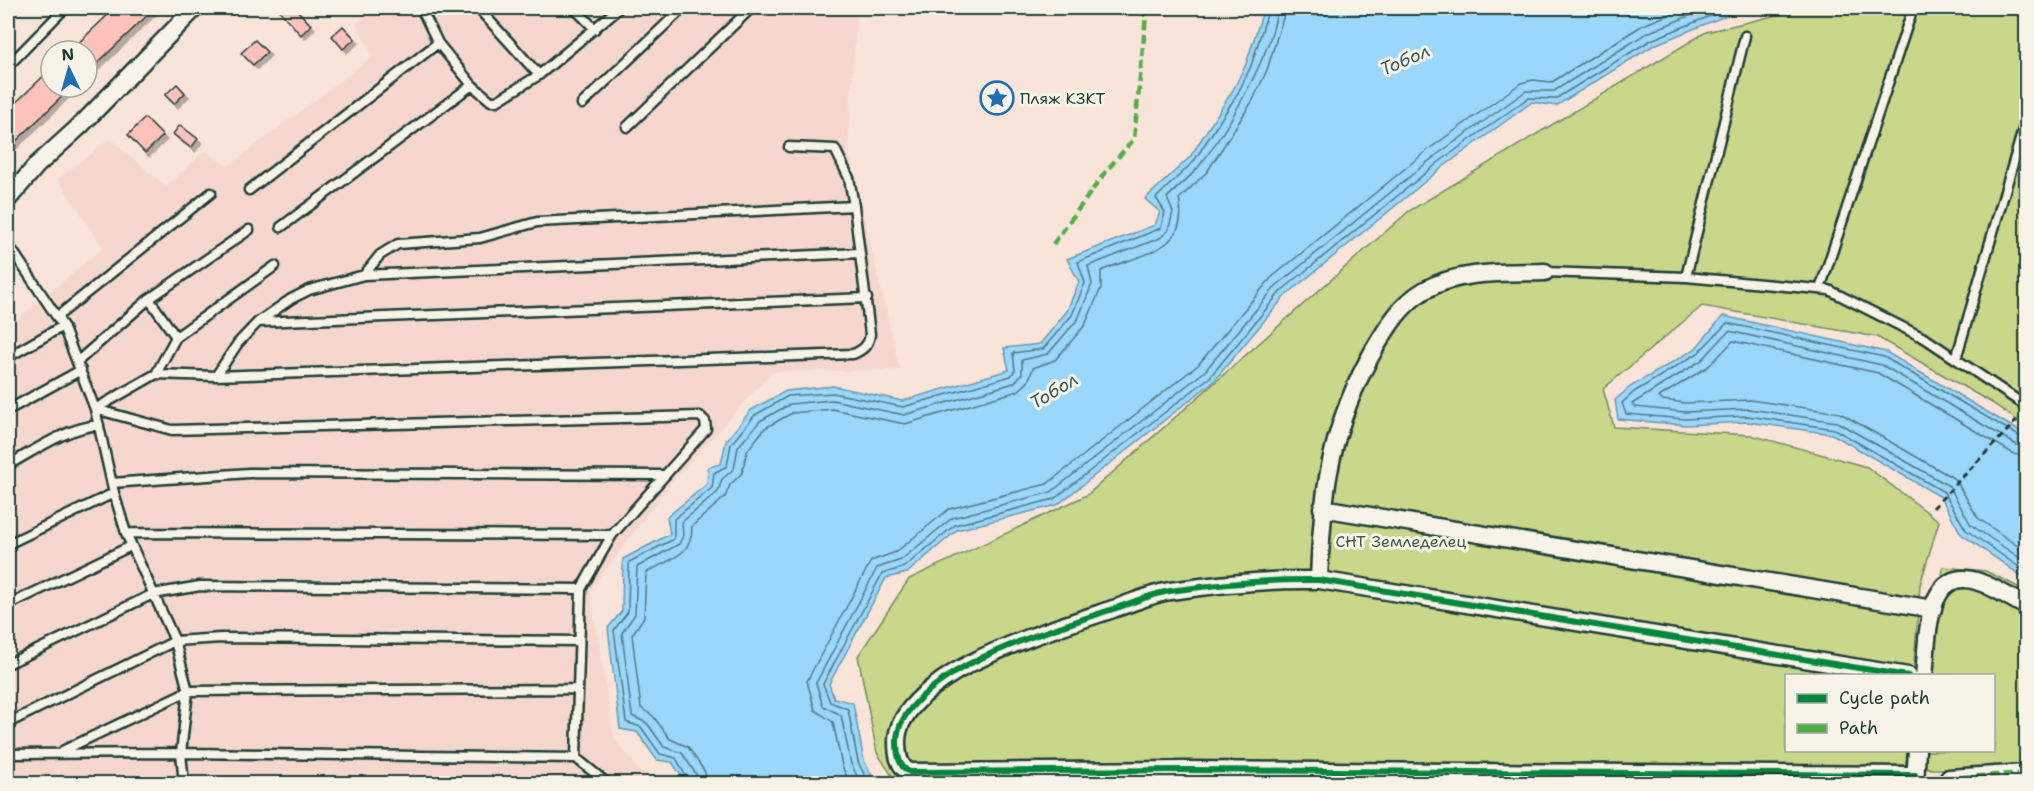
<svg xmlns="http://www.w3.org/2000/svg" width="2034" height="791" font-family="'Shantell Sans',sans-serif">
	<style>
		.built { fill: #f6d7ce }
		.green { fill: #c9d78b; stroke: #748a60; stroke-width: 1.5 }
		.water { fill: #9bd6fb; stroke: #6999ab; stroke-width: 1.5 }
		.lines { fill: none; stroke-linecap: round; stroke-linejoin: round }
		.shore { stroke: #517a84; stroke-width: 1.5 }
		.building { fill: #fec2bb; stroke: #1f3d34; stroke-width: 1.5; filter: url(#shadow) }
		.service-casing { stroke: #1f3d34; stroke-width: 13 }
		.minor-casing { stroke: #1f3d34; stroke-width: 21 }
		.path { stroke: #1f3d34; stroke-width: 3; stroke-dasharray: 6 4.5; stroke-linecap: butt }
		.service { stroke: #f7f3e8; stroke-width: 8 }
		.minor { stroke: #f7f3e8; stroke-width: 16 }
		.quiet { stroke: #52ad45; stroke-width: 4.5; stroke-dasharray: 9 4.5; stroke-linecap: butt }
		.cycleway-casing { stroke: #f7f3e8; stroke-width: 10 }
		.cycleway { stroke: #00873e; stroke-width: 6 }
		.labels { text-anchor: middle; stroke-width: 6; stroke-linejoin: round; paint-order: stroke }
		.poi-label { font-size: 16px; fill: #1f3d34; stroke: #f7f3e8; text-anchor: start }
		.park-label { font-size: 16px; fill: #415c45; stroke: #f7f3e8 }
		.water-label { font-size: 18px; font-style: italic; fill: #385c5c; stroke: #f7f3e8 }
	</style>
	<defs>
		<filter id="shadow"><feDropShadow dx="4" dy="4" stdDeviation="0" flood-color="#0004"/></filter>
	</defs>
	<rect width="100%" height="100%" fill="#f9e4da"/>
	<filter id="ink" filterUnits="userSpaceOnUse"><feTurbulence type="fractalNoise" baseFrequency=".0167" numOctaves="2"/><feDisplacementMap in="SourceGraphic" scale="12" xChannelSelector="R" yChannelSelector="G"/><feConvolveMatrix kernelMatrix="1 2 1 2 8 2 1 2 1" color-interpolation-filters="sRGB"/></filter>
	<g filter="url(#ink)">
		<path class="built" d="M373 8H857L848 149 900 370 772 372 671 483 590 590 614 738 649 783H8V327L103 248 58 179 110 139 166 186 205 151 228 166 373 56 356 24Z"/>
		<path class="green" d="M1807 8H2026V426L1992 403 1877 337 1702 306 1603 389 1614 427 1751 435 1867 467 1939 521 1920 585 1913 675 1786 676V750L1907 751 1904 783H897L877 753 858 656 909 579 1087 495 1409 211 1706 32Z
			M1943 567 1986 571 2026 591V769H1931L1924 766 1926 751 1994 750V676L1933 675Z"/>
		<path class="water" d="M1264 8H1758L1730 14 1654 45 1556 106 1532 102 1443 167 1285 296 1214 381 1057 505 957 530 907 573 886 578 829 684 834 698 853 703 864 761 876 783H686L672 762 657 760 637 732 620 729 608 628 622 611 623 559 670 534 667 517 707 484 708 467 721 464 726 441 751 410 786 391 833 386 902 401 1009 370 1004 348 1040 344 1067 311 1079 282 1067 259 1155 225 1160 212 1145 199 1190 157 1233 90 1246 64Z
			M1723 316 1886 352 2026 435V579L1961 534 1941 497 1832 434 1748 422 1685 425 1618 419 1615 400 1630 387 1695 349Z"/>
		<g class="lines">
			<path class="shore" d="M2026 440 1884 357 1727 323 1698 353 1634 392 1622 403 1626 414 1685 419 1748 416 1834 429 1944 492 1966 530 2026 572
				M2026 448 2017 445 1882 365 1729 331 1702 360 1632 404 1635 407 1685 412 1749 409 1837 422 1949 486 1971 525 2026 562
				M2026 457 2014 454 1878 373 1733 341 1709 366 1659 397 1662 400 1686 403 1750 400 1840 413 1955 479 1978 518 2026 552
				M690 784 676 758 660 754 641 727 626 722 614 630 628 612 629 562 674 539V519L712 488 714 473 727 466 731 444 755 415 788 396 833 393 903 407 1011 376 1015 370 1013 353 1043 349 1072 315 1085 283 1078 262 1161 228 1165 212 1156 198 1194 161 1238 93 1251 66 1269 8
				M698 784 696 774 682 753 664 747 647 723 632 716 622 633 635 614 637 567 679 544 683 536 682 522 718 492 722 479 734 469 738 447 760 421 790 404 832 400 904 415 1014 383 1022 374V360L1048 354 1078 319 1092 284 1088 266 1160 238 1168 231 1173 212 1167 198C1177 187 1191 177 1200 165 1227 131 1274 50 1277 8
				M707 784 705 772 688 747 670 739 653 716 641 708 632 635 644 617 646 573C669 558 692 558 692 526L725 497 730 485 742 473 747 451 765 428 792 413 832 409 905 424 1018 391 1028 382 1033 368 1055 360 1085 325 1101 288V271C1138 254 1191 252 1179 199L1207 172 1253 100 1267 70 1286 8
				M850 784 842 766 833 722 815 710 807 681 871 561 896 552 949 509 1047 484 1198 365 1271 278 1429 149 1521 83 1533 80 1552 82 1643 25 1686 8
				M861 784 851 764 841 715 823 706 816 683 877 568 901 560 952 518 1051 492 1204 372 1276 286 1435 156 1526 91H1554L1647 33 1709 8
				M869 784 858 762 848 709 830 702 823 684 882 574 904 567 955 525 1054 499 1210 377 1281 291 1439 162 1528 98 1555 99 1651 40 1730 8"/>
		</g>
		<path class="building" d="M115 8H155L87 73V51H70Z
			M277 8H295L311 25 301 35Z
			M343 26 355 39 343 49 332 36Z
			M255 40 267 52 253 65 241 53Z
			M51 69V87H72L8 149V110Z
			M177 84 185 93 174 104 165 95Z
			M145 118 163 136 145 153 128 135Z
			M180 125 198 139 191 148 173 134Z"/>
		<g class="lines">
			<defs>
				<path id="service" d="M478 8 539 75
					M574 8 595 29
					M8 66 65 8
					M472 85 491 101H497L539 75 619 8
					M582 104 683 8
					M627 127 747 12 743 8
					M249 190 438 43 421 8
					M281 227 472 85 438 43
					M8 244 63 326 95 409 114 493 126 533 175 641 188 691 181 753 184 784
					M275 266 176 337 156 374 95 409 172 430 700 416 705 421 706 429 612 535 581 589 576 758 608 784
					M1545 272 1686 277 1829 290 1926 339 2026 406
					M364 275 860 253
					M1686 277 1745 36
					M1820 289 1913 8
					M149 299 176 337
					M58 316 211 193
					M259 322 867 298
					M8 357 63 326
					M1956 359 2026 119
					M78 361 149 299 249 230
					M156 374 216 376 853 354C863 350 869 345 870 334L854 206 849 178 835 149 789 147
					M216 376 238 343 258 322 291 299 309 290 364 275 380 255 398 244 480 238 537 222 854 206
					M8 410 81 370
					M8 465C37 449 66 428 99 425
					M112 483 249 473 662 475
					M126 533 612 535
					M8 544 114 493
					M8 605 131 546
					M8 664 153 594 200 586 581 589
					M8 723 175 641 221 638 579 641
					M64 750 188 691 578 689
					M8 754 181 753 576 758"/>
				<path id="minor" d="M8 199 37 165 81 125 195 8
					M1322 508 1933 609
					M1319 580C1322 491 1330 427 1375 348 1388 326 1401 304 1425 290 1459 270 1507 273 1545 272
					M1908 676 1319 580C1270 579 1219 584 1170 591 1151 594 1132 603 1113 609 1065 625 1014 641 969 664 943 678 897 708 897 741 897 753 898 767 910 772L1186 770 1915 775
					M1924 676C1928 643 1924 566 1976 581 1993 586 2010 598 2026 606
					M1949 778 2026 773
					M1915 784 1917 750"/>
			</defs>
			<use href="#service" class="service-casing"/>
			<use href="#minor" class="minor-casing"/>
			<path class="path" d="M1933 508 2021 416"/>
			<use href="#service" class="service"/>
			<use href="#minor" class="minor"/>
			<path class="quiet" d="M1053 244 1107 170 1134 139 1146 16 1137 8
				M1949 778 2026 773"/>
			<defs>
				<path id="cycleway" d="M1908 676 1319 580C1270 579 1219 584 1170 591 1151 594 1132 603 1113 609 1065 625 1014 641 969 664 943 678 897 708 897 741 897 753 898 767 910 772L1186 770 1915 775"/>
			</defs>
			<use href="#cycleway" class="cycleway-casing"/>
			<use href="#cycleway" class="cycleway"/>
		</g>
	</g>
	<defs>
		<symbol id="sight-ring" viewBox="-11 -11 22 22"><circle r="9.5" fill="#f7f3e8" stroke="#1f6fb2" stroke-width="1.5"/><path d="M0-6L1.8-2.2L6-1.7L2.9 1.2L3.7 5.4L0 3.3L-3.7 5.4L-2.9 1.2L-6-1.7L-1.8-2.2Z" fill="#1f6fb2"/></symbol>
	</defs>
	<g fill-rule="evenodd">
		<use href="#sight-ring" x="978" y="79" width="38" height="38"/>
	</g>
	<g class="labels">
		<g class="poi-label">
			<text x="1020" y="104">Пляж КЗКТ</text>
		</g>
		<g class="park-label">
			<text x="1401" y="547">СНТ Земледелец</text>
		</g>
		<g class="water-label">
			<text transform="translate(1405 60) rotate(-23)" y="6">Тобол</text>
			<text transform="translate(1054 391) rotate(-31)" y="6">Тобол</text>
		</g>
	</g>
	<rect width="2034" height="791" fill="none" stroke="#f7f3e8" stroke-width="30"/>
	<rect x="15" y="15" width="2004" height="761" fill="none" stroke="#1f3d34" stroke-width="2" filter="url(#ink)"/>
	<rect x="1785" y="674" width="210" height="78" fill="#f7f3e8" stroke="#a1aaa0" stroke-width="1.5"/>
	<rect x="1797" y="694" width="30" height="9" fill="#00873e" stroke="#a1aaa0" stroke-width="1.5"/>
	<text x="1839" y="704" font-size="18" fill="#1f3d34">Cycle path</text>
	<rect x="1797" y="724" width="30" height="9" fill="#52ad45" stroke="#a1aaa0" stroke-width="1.5"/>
	<text x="1839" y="734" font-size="18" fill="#1f3d34">Path</text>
	<g transform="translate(69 69) rotate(355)"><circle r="28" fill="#f7f3e8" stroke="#a1aaa0" stroke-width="1.5"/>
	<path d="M0-4.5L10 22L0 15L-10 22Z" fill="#1f6fb2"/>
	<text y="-9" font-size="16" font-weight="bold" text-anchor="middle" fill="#1f3d34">N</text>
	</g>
</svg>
